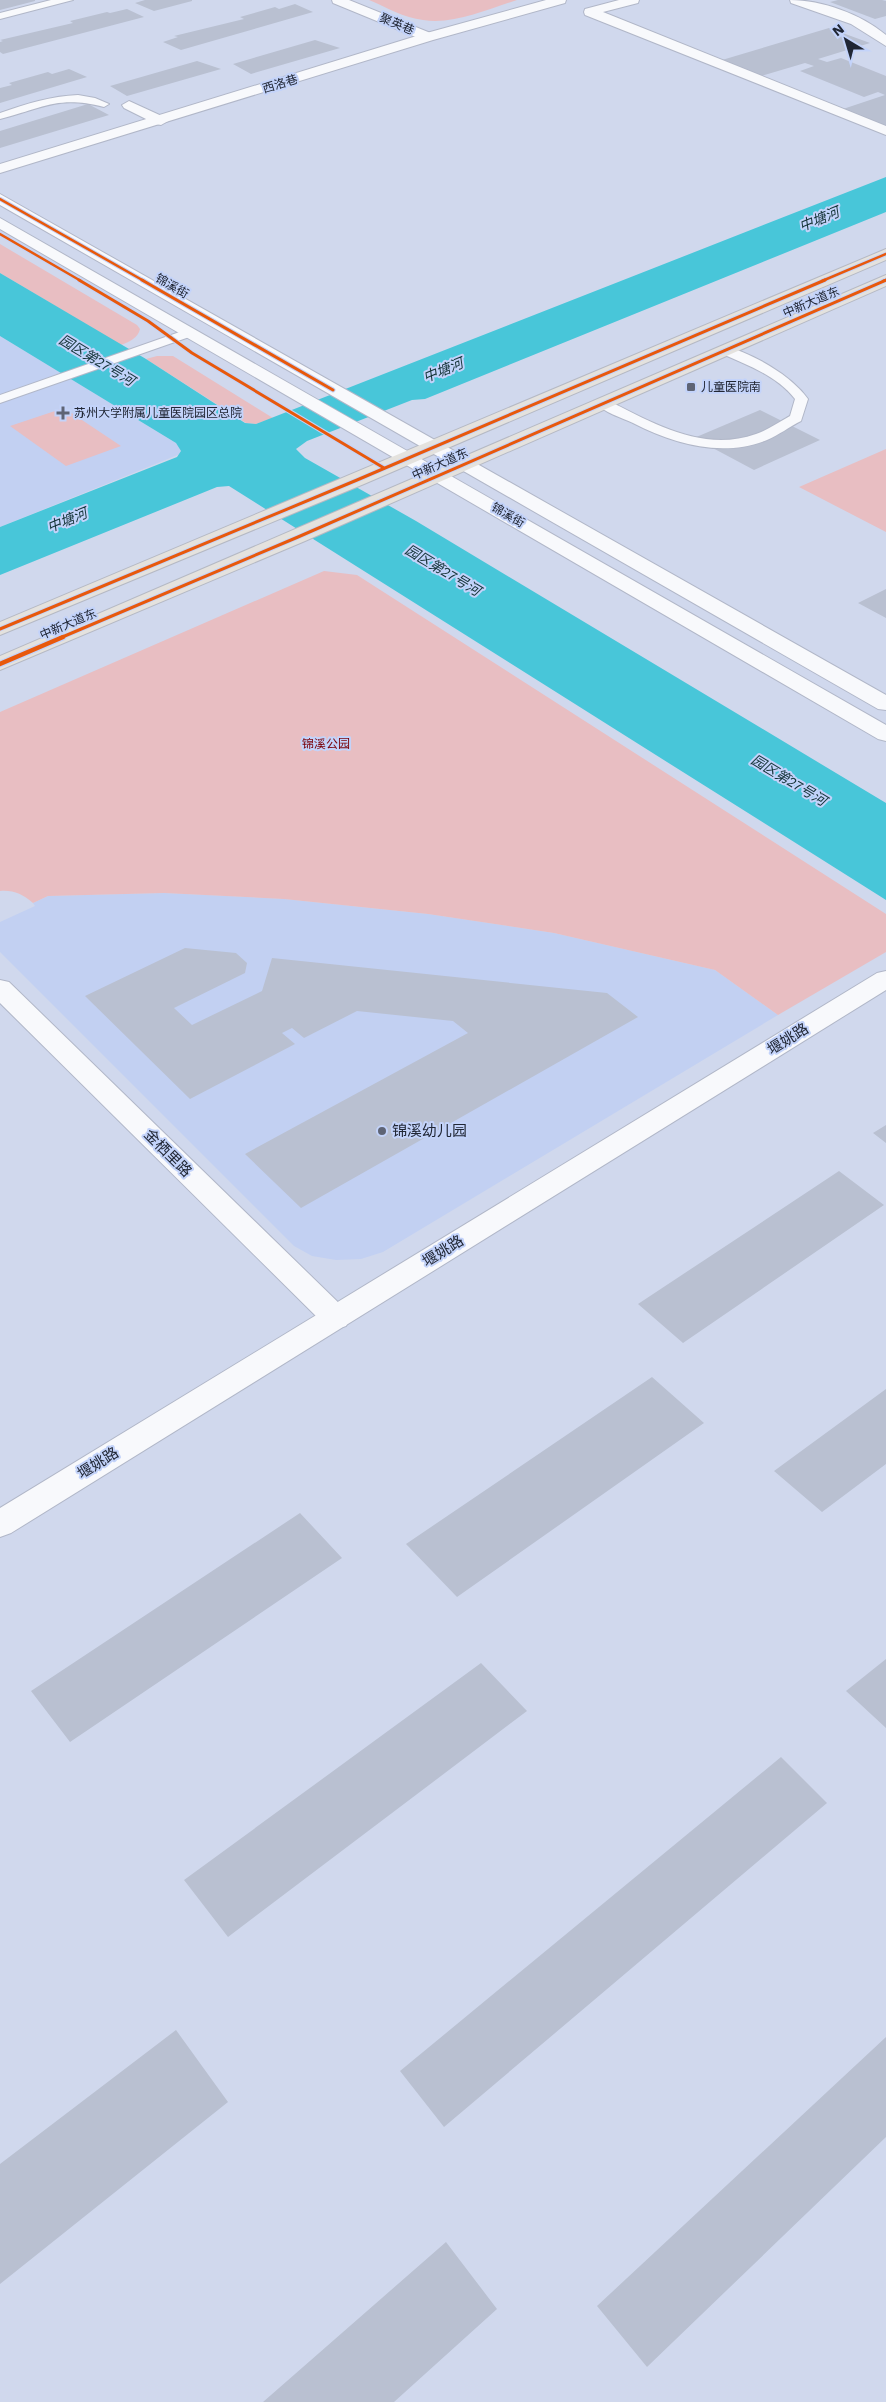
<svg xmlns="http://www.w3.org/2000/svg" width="886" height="2402" font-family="'Work Sans','Noto Sans SC',sans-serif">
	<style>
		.built { fill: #c2d0f2 }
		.green { fill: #e8bec2 }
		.water { fill: #48c6d9 }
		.building { fill: #b9c0d1 }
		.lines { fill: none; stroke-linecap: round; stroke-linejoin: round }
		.service-casing { stroke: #b1b7c8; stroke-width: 2 }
		.minor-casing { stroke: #b1b7c8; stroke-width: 2 }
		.tertiary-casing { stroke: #b1b7c8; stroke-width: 2 }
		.secondary-casing { stroke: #b1b7c8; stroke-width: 2 }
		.primary-casing { stroke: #b5b9c4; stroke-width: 2 }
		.service { fill: #f8f9fc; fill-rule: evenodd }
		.minor { fill: #f8f9fc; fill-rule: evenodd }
		.tertiary { fill: #f8f9fc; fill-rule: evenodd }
		.secondary { fill: #f8f9fc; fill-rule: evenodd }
		.primary { fill: #e4e2de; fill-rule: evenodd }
		.cycleway-far2-casing { stroke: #c3d3fa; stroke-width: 4.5 }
		.cycleway-far1-casing { stroke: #c3d3fa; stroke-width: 5 }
		.cycleway-casing { stroke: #c3d3fa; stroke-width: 7 }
		.cycleway-far2 { stroke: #e8590c; stroke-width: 2.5 }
		.cycleway-far1 { stroke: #e8590c; stroke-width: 3 }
		.cycleway { stroke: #e8590c; stroke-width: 4.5 }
		.poi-dot { fill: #5e6475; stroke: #c3d3fa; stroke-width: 2 }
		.labels { text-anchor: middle; stroke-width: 4; stroke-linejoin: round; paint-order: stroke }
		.far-street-label { font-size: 12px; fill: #202634; stroke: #c3d3fa }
		.far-poi-label { font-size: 12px; fill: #202634; stroke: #c3d3fa; text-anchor: start }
		.far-park-label { font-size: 12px; fill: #7a0008; stroke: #c3d3fa }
		.far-water-label { font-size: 14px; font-style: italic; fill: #143337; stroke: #c3d3fa }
		.street-label { font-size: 15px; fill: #202634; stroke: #c3d3fa }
		.poi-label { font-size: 15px; fill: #202634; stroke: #c3d3fa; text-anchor: start }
	</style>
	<rect width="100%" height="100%" fill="#d0d8ed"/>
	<path class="built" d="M0 336 176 443 181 451 180 454 0 527Z
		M164 893 284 899 428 914 554 933 715 970 778 1015 383 1252 361 1259 336 1260 312 1256 294 1246 0 952V922L35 906 33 903 48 896Z"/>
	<path class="green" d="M369 0H517C488 9 454 25 423 20 404 18 386 7 369 0Z
		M0 244 137 325 140 329C138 338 129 342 121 345L0 273Z
		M157 356H173L273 418 256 424 246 423 146 359Z
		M64 408 121 446 66 466 10 426Z
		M886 449V532L799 487Z
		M324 571 357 575 886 914V952L778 1015 715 970 554 933 428 914 284 899 164 893 48 896 33 903C22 894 14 890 0 891V712Z"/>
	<path class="water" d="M886 177V212L425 399 412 400 307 441 296 449 305 458 416 521 886 803V900L229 486 217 487 0 575V527L177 457 181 451 176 443 0 336V273L146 359 245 423 256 424Z"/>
	<path class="building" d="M0 0H35V1L0 10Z
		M145 0H192V1L154 11 135 3Z
		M838 0H882L886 1V16L875 19 830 2Z
		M295 4 313 12 181 50 163 42 178 37 174 36 244 19 240 17 275 7 279 9Z
		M127 9 144 17 3 54 0 52V42L3 41 0 40 73 23 70 21 107 12 110 13Z
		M829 28 870 43 818 59 827 62 841 58 886 76V126L843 109 885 95 878 92 864 97 800 71 814 66 805 63 761 76 722 60Z
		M315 40 340 48 251 74 233 64Z
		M197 61 221 69 127 96 110 86Z
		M69 69 87 77 0 103V88L12 85 9 83 48 72 52 74Z
		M88 104 109 115 0 148V131Z
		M760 410 820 440 754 470 694 438Z
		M886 589V618L858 603Z
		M185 948 236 953 247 963 245 973 174 1008 192 1025 262 991 272 958 607 993 638 1017 301 1208 245 1154 468 1033 453 1021 357 1011 304 1038 292 1028 282 1033 295 1044 190 1099 85 996Z
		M886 1125V1143L873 1133Z
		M839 1171 884 1205 683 1343 638 1304Z
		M652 1377 704 1423 457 1597 406 1544Z
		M886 1389V1464L822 1512 774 1471Z
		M300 1513 342 1558 70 1742 31 1691Z
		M886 1659V1728L846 1691Z
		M481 1663 527 1711 228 1937 184 1880Z
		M781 1757 827 1803 444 2127 400 2071Z
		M176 2030 228 2102 0 2284V2164Z
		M886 2037V2137L647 2367 597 2306Z
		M446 2242 497 2309 394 2402H263Z"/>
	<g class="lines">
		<defs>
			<path id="service" d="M51 0H73L0 19V13Z
				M78 95 95 98 109 104 104 107C58 95 43 108 0 119V113C26 104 51 96 78 95Z
				M191 328 197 332 195 335 0 403V395Z
				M724 346C752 353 791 375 808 399L801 421C789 427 779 435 767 440 722 458 674 444 633 423 622 418 603 412 596 403L602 399 607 400C653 423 703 453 756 434 768 430 779 422 790 416L795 399C776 375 747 365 720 353L718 350 720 347Z"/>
			<path id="minor" d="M332 0H349L433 34 435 37 428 41 423 40 333 3Z
				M619 0H639L638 3 603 12 886 126V135L585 15 584 12 585 9Z
				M790 0C822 0 861 14 886 35V46L851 24 791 3Z
				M129 101 166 118 168 121 161 125 156 124 124 108 122 105Z
				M0 980 9 982 346 1310 350 1318 346 1326 336 1329 326 1326 0 1003Z"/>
			<path id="tertiary" d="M546 0H566L565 3 433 40 0 173V164L423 34Z
				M886 971V990L11 1533 0 1537V1508L877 973Z"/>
			<path id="secondary" d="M0 194 886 695V710L878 709 0 205Z
				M0 218 886 725V741L878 739 0 229Z"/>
			<path id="primary" d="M886 249V260L364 484 0 635V622Z
				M886 275V286L305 541 0 670V656Z"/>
		</defs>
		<use href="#service" class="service-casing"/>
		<use href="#minor" class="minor-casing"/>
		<use href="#tertiary" class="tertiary-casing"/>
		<use href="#secondary" class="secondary-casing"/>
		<use href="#primary" class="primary-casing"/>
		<use href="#service" class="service"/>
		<use href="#minor" class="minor"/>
		<use href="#tertiary" class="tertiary"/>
		<use href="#secondary" class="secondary"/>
		<use href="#primary" class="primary"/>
		<defs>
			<path id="cycleway-far2" d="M0 199 144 281
				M0 234 81 281
				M822 281 886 254
				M883 281 886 280"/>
			<path id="cycleway-far1" d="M79 280 148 321 192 353 384 468
				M142 280 333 390
				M0 629 357 480 825 280
				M60 638 298 537 886 280"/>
			<path id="cycleway" d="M0 664 63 637"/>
		</defs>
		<use href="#cycleway-far2" class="cycleway-far2-casing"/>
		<use href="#cycleway-far1" class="cycleway-far1-casing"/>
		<use href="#cycleway" class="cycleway-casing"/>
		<use href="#cycleway-far2" class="cycleway-far2"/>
		<use href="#cycleway-far1" class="cycleway-far1"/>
		<use href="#cycleway" class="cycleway"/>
	</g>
	<g class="poi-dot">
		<rect x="686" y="382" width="10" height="10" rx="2.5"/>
		<path d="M60.5 405.5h5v5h5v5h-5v5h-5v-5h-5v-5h5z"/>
		<circle cx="382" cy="1131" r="5"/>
	</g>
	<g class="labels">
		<g class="far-street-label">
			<text transform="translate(397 24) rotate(23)" y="4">聚英巷</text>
			<text transform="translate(280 84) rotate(-17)" y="4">西洛巷</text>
			<text transform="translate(172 286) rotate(30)" y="4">锦溪街</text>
			<text transform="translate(811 302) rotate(-23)" y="4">中新大道东</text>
			<text transform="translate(440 464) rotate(-24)" y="4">中新大道东</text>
			<text transform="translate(508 515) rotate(30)" y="4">锦溪街</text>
			<text transform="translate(68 624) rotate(-23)" y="4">中新大道东</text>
		</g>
		<g class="far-poi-label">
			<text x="701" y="391">儿童医院南</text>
			<text x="74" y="417">苏州大学附属儿童医院园区总院</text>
		</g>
		<g class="far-park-label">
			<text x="326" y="748">锦溪公园</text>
		</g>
		<g class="far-water-label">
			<text transform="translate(819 219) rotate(-22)" y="5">中塘河</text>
			<text transform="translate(97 360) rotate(31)" y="5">园区第27号河</text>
			<text transform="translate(443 370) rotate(-22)" y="5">中塘河</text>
			<text transform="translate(67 520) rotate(-22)" y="5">中塘河</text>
			<text transform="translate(443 570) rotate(31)" y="5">园区第27号河</text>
			<text transform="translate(789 780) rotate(31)" y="5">园区第27号河</text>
		</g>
		<g class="street-label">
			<text transform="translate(788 1039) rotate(-32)" y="5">堰姚路</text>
			<text transform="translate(168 1153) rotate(45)" y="5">金栖里路</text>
			<text transform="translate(443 1251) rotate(-32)" y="5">堰姚路</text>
			<text transform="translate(98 1463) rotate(-32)" y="5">堰姚路</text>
		</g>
		<g class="poi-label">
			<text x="392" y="1136">锦溪幼儿园</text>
		</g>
	</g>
	<g transform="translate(846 40) rotate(322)" stroke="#c3d3fa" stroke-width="4" paint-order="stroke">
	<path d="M0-4L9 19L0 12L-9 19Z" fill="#202634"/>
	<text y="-8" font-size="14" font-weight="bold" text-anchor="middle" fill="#202634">N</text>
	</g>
</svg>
